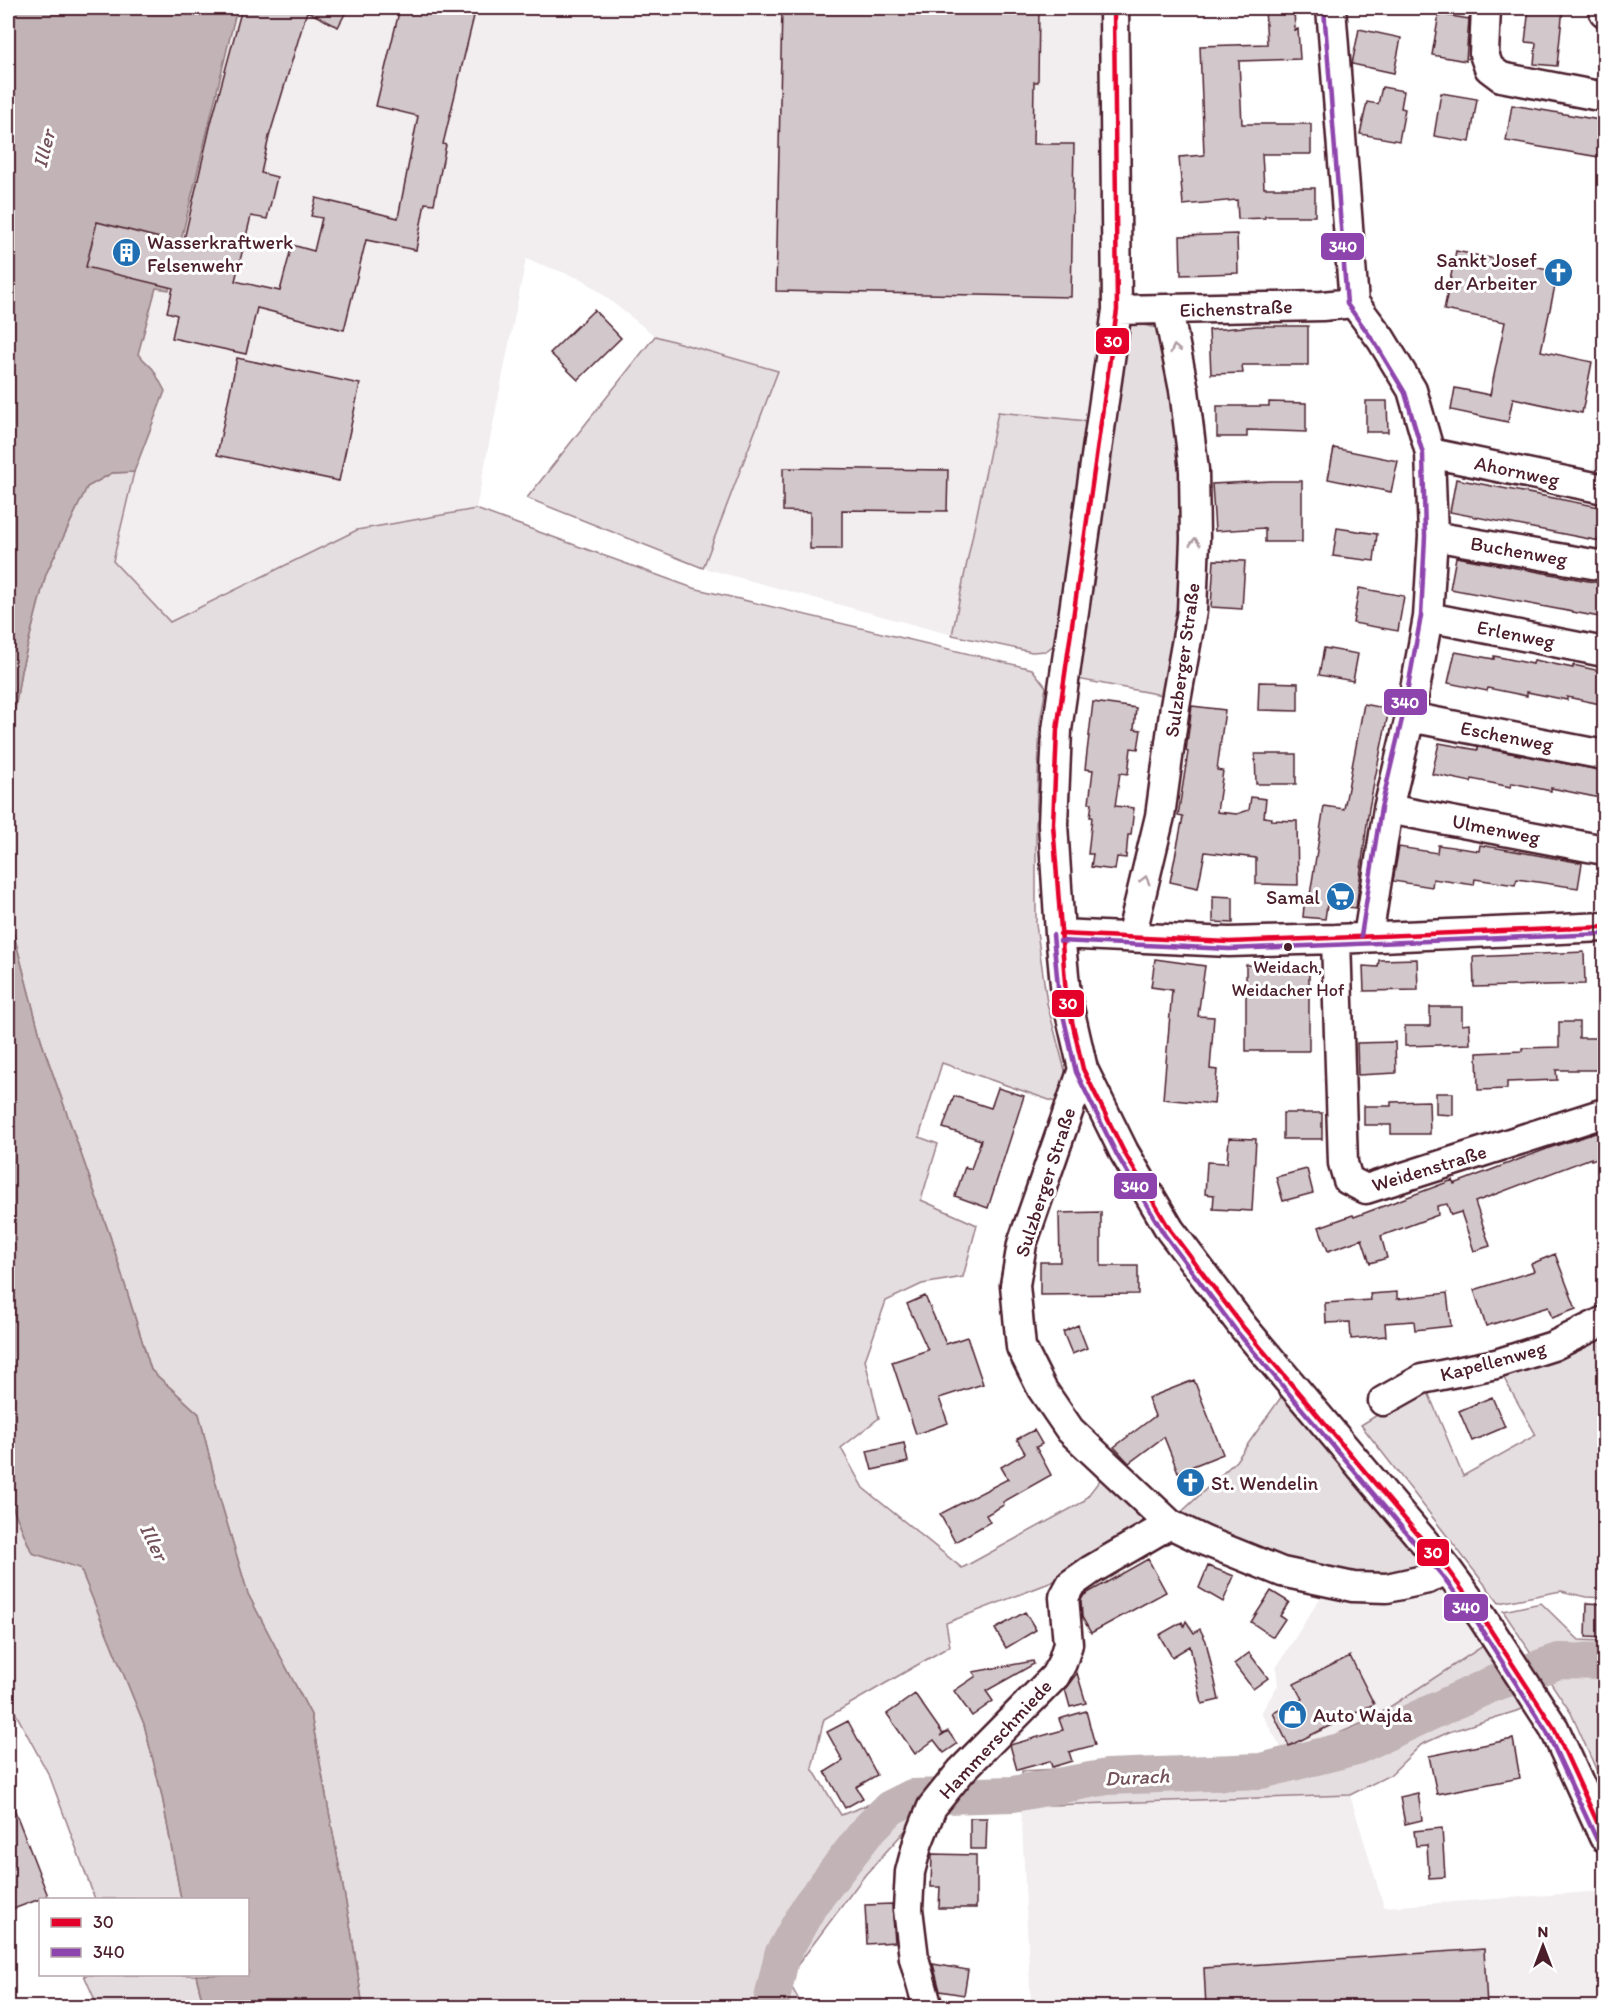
<svg xmlns="http://www.w3.org/2000/svg" width="1612" height="2015" font-family="Itim,sans-serif">
	<style>
		.built { fill: #f2eeef }
		.green { fill: #e5dee0; stroke: #987e86; stroke-width: 1.5 }
		.water { fill: #c1b3b6; stroke: #91787e; stroke-width: 1.5 }
		.lines { fill: none; stroke-linecap: round; stroke-linejoin: round }
		.river { stroke: #c1b3b6; stroke-width: 36 }
		.building { fill: #d2c7cb; stroke: #4a1f2b; stroke-width: 1.5 }
		.minor-casing { stroke: #4a1f2b; stroke-width: 33 }
		.minor { stroke: #fff; stroke-width: 28 }
		.bus-1-casing { stroke: #fff; stroke-width: 9 }
		.bus-2-casing { stroke: #fff; stroke-width: 9 }
		.bus-1 { stroke: #e4002b; stroke-width: 4.5 }
		.bus-2 { stroke: #8e44ad; stroke-width: 4.5 }
		.oneway { stroke: #ae9aa0 }
		.bus-dot { fill: #4a1f2b; stroke: #fff; stroke-width: 2 }
		.labels { text-anchor: middle; stroke-width: 6; stroke-linejoin: round; paint-order: stroke }
		.bus-label { font-size: 18px; fill: #4a1f2b; stroke: #fff }
		.poi-label { font-size: 20px; fill: #4a1f2b; stroke: #fff; text-anchor: start }
		.street-label { font-size: 20px; fill: #4a1f2b; stroke: #fff }
		.water-label { font-size: 21px; font-style: italic; fill: #74535c; stroke: #fff }
		.line-badge { stroke: #fff; stroke-width: 2 }
		.badge-label { font-size: 16px; text-anchor: middle; font-weight: bold; fill: #fff }
	</style>
	<rect width="100%" height="100%" fill="#fff"/>
	<filter id="ink" filterUnits="userSpaceOnUse"><feTurbulence type="fractalNoise" baseFrequency=".0167" numOctaves="2"/><feDisplacementMap in="SourceGraphic" scale="12" xChannelSelector="R" yChannelSelector="G"/><feConvolveMatrix kernelMatrix="1 2 1 2 8 2 1 2 1" color-interpolation-filters="sRGB"/></filter>
	<g filter="url(#ink)">
		<path class="built" d="M237 8H1102V308L1086 421 998 412 952 635 703 568 778 371 655 336 584 280 526 259 476 509 357 530 170 622 113 561 134 472 164 391 153 369 138 355 156 287 169 289Z
			M1604 404V483L1591 480Z
			M1439 1580 1483 1646 1370 1720 1286 1756 1261 1713 1278 1685 1276 1668 1325 1590Z
			M1350 1795 1384 1907 1604 1891V2007H1031L1021 1806Z"/>
		<path class="green" d="M1125 321 1157 328 1164 343 1182 468 1179 613 1167 696 1077 679 1118 406Z
			M655 336 778 371 703 568 527 498Z
			M998 412 1086 421 1055 644 1046 651 1032 652 952 635Z
			M134 472 113 561 170 622 357 530 476 509 693 588 1032 669 1046 687 1040 722 1036 825V924L1047 1003 1066 1074 1058 1103 942 1063 919 1137 938 1144 921 1200 977 1225 963 1277 922 1284 886 1301 865 1360 879 1418 841 1448 863 1488 962 1568 1083 1502 1106 1472 1159 1522 1052 1582 946 1623 950 1646 824 1719 812 1768 841 1815 933 1780 911 1824 865 1875 787 1979 803 2007H363L351 1930 311 1715 248 1594 219 1496 199 1414 151 1370 110 1236 42 1043 8 912V754L21 671 46 574 87 487 112 473Z
			M1604 1324V1598L1586 1597 1561 1591 1499 1603 1361 1425 1425 1385 1463 1476 1536 1435 1497 1366Z
			M1284 1393 1431 1569 1409 1578 1325 1577 1173 1520 1236 1461Z
			M8 1496 32 1553 80 1568 144 1724 162 1796 181 1899H95L50 1777 8 1699Z
			M1541 1603 1579 1640 1604 1641V1787L1571 1713 1503 1611Z
			M1483 1646 1526 1708 1449 1732 1421 1745 1390 1775 1350 1795 1021 1806 1022 1771 1286 1756 1370 1720Z
			M84 1975H196L204 2007H98Z"/>
		<path class="water" d="M8 8H237L169 290 156 288 138 354 153 369 165 391 134 472 112 473 87 487 46 574 21 671 8 754Z
			M8 912 42 1043 110 1236 151 1370 199 1414 219 1496 248 1594 311 1715 351 1930 363 2007H204L196 1975 248 1974V1900L181 1899 162 1796 144 1724 80 1568 32 1553 8 1496Z"/>
		<g class="lines">
			<path class="river" d="M770 2008 782 1955 810 1905 868 1830 890 1808 912 1797 1013 1794 1107 1777 1261 1771 1356 1747 1490 1685 1559 1661 1604 1662"/>
		</g>
		<path class="building" d="M242 8H348L338 27 307 11 269 137 261 173 277 177 267 219 251 216 235 281 280 291 292 245 314 251 322 218 311 216 316 198 398 218 418 116 376 106 400 8H476L443 144 446 145 434 204 425 203 416 250 366 240 344 330 257 308 246 354 172 338 177 315 167 312 173 288 86 267 97 222 183 244 211 123Z
			M782 8H1039L1038 82H1034L1033 144H1074L1071 297 776 291Z
			M1265 8H1294L1295 30 1298 29 1300 59 1239 61 1242 124H1311V154H1262L1264 188H1315V216H1265V218L1238 219 1237 200 1183 205 1179 157 1204 155 1200 46 1267 44Z
			M1529 8H1563L1557 66 1534 64 1536 43 1525 42Z
			M1439 14 1469 19 1466 61 1432 55Z
			M1359 29 1401 38 1394 73 1352 64Z
			M1382 87 1404 91 1401 108 1405 109 1399 141 1360 134 1367 102 1378 104Z
			M1441 93 1477 99 1470 142 1434 136Z
			M1512 105 1605 121V158L1506 141Z
			M1237 234 1238 273 1181 275 1180 236Z
			M1456 251 1558 272 1541 351 1592 362 1582 413 1513 398 1508 422 1451 410 1455 388 1490 395 1505 322 1444 310Z
			M594 310 621 338 578 380 550 353Z
			M1257 326H1308V365H1242L1243 373 1211 374 1209 330Z
			M237 358 360 384 339 481 217 455Z
			M1366 401H1387L1388 432H1366Z
			M1269 402 1306 403V432L1247 430V437H1217V406H1269Z
			M1334 448 1398 461 1391 492 1328 479Z
			M783 468 948 470 947 511 842 510V549H810V512L783 511Z
			M1456 479 1605 508V542L1450 512Z
			M1271 481H1302V542H1265V528L1215 531 1212 484Z
			M1337 528 1377 534 1374 561 1333 556Z
			M1456 557 1605 584V618L1450 589Z
			M1214 560 1245 561 1242 609 1211 607Z
			M1359 588 1404 596 1398 631 1353 623Z
			M1324 648 1358 654 1353 681 1319 675Z
			M1455 652 1494 659V656L1533 664 1534 660 1573 668V665L1605 672V705L1567 697V700L1527 692V696L1488 688 1487 691 1448 683Z
			M1259 682 1298 683V711L1258 710Z
			M1093 702 1136 708 1134 729 1141 730 1138 749 1131 748 1128 774 1120 773 1115 806 1134 808 1131 835H1128L1126 858 1117 857 1115 870 1091 867 1093 854H1088L1092 817H1090L1092 803H1089L1093 770 1085 769Z
			M1364 704 1389 709 1369 808 1356 908 1327 905 1325 919 1303 917 1305 895H1310L1324 806 1344 809Z
			M1192 706 1225 710 1217 770 1223 771 1217 812 1237 814 1249 810 1251 797 1266 799 1264 817 1272 818 1271 820 1297 821 1298 885 1256 884V858L1205 852 1198 888 1170 882 1183 817 1178 816 1188 752 1186 751Z
			M1439 743 1478 750V747L1605 771V799L1551 788V791L1512 783 1511 787 1472 779 1471 782 1432 774Z
			M1255 754H1296V784H1256Z
			M1438 845 1479 851 1480 845 1582 863 1578 888 1517 879 1515 885 1475 879 1474 885 1433 879 1432 887 1393 881 1399 847 1437 853Z
			M1213 896 1233 897V923L1213 922Z
			M1584 952 1585 984 1474 987 1473 957Z
			M1155 959 1205 966 1198 1016 1214 1017 1210 1069 1217 1070 1214 1104 1163 1099 1172 990 1151 987Z
			M1417 959 1418 990 1364 991 1363 966 1378 967 1379 960Z
			M1246 965H1309V1051H1246Z
			M1430 1007H1462V1025L1469 1024 1470 1044 1405 1046V1026H1430Z
			M1559 1022H1579V1038H1605V1070H1556L1557 1080 1507 1082V1089L1478 1090 1477 1053 1522 1051V1048L1559 1047Z
			M1395 1042 1396 1073 1358 1075 1357 1043Z
			M998 1088 1024 1096 988 1208 955 1196 965 1167 971 1169 981 1140 943 1128 954 1096 991 1108Z
			M1436 1093H1453V1115L1436 1114Z
			M1429 1101 1430 1134H1391V1125H1364V1106H1391V1102Z
			M1283 1113H1322V1139H1283Z
			M1605 1130V1156L1591 1160V1158L1475 1202 1490 1246 1474 1251 1461 1212 1451 1215 1447 1204 1437 1206 1438 1215 1381 1236 1387 1258 1370 1263 1362 1239 1328 1251 1319 1227 1353 1215 1354 1217 1453 1180 1454 1184 1552 1147Z
			M1229 1138 1256 1139 1252 1211 1213 1209 1214 1195 1205 1194 1207 1162 1227 1163Z
			M1307 1169 1313 1193 1283 1201 1276 1177Z
			M1101 1212V1266H1138V1294L1040 1295V1262H1060L1059 1213Z
			M1555 1254 1576 1309 1552 1318 1548 1307 1486 1326 1474 1290 1534 1271 1531 1264Z
			M1397 1292V1299L1447 1293 1451 1326 1415 1330 1414 1321 1385 1323 1386 1336 1351 1339 1350 1322 1326 1323 1325 1303 1371 1300 1370 1294Z
			M925 1296 946 1344 967 1337 983 1384 939 1398 948 1423 916 1434 892 1362 928 1350 907 1304Z
			M1078 1325 1087 1348 1072 1354 1063 1332Z
			M1194 1380 1223 1454 1178 1472 1164 1437 1129 1463 1114 1447 1155 1416 1148 1398Z
			M1492 1397 1505 1427 1472 1441 1459 1411Z
			M1034 1430 1042 1444 1036 1447 1051 1475 1003 1502 1004 1505 986 1515 990 1522 955 1542 940 1514 1008 1479 1001 1467 1025 1453 1017 1439Z
			M904 1443 908 1462 872 1470 867 1451Z
			M1148 1559 1166 1592 1091 1633 1082 1617 1081 1600 1084 1595Z
			M1208 1566 1234 1576 1223 1602 1199 1588Z
			M1271 1591 1289 1602 1280 1616 1285 1619 1273 1637 1251 1622Z
			M1587 1603 1605 1604V1638L1586 1637Z
			M1025 1612 1036 1630 1006 1648 995 1629Z
			M1186 1621 1194 1633 1200 1629 1206 1641 1219 1700 1202 1704 1190 1646 1172 1657 1159 1635 1182 1622 1184 1626Z
			M1249 1653 1268 1678 1253 1689 1234 1664Z
			M1350 1656 1374 1704 1289 1746 1273 1713 1302 1699 1294 1684Z
			M1033 1661 1034 1664 986 1691 993 1701 972 1716 954 1691 976 1676 973 1672Z
			M1077 1673 1086 1703 1070 1707 1065 1689Z
			M915 1694 943 1734 940 1736 948 1731 957 1744 944 1753 934 1740 915 1754 887 1714Z
			M1086 1711 1095 1745 1069 1752 1072 1761 1052 1767 1050 1761 1017 1770 1010 1745 1063 1730 1059 1719Z
			M848 1721 877 1775 856 1787 863 1798 845 1808 825 1772 843 1761 827 1732Z
			M1513 1739 1520 1778 1437 1794 1429 1756Z
			M8 1793 48 1896 8 1911Z
			M1418 1793 1422 1820 1405 1824 1400 1797Z
			M970 1818H987L986 1849H970Z
			M1442 1828 1445 1877 1429 1878 1427 1845 1416 1846 1414 1831Z
			M932 1854 976 1855V1908H939L940 1887H931Z
			M892 1904 895 1942 867 1944 865 1905Z
			M1484 1949 1487 2007H1206L1204 1968Z
			M933 1964 968 1970 964 1995 940 1991Z"/>
		<g class="lines">
			<defs>
				<path id="minor" d="M1114 8 1117 310 1057 730 1053 824 1060 934 1066 995 1083 1069 1124 1152 1170 1230 1244 1328 1447 1569 1482 1617 1554 1728 1604 1837
					M1331 8 1354 303 1381 339 1412 390 1430 453 1433 536 1428 617 1410 717 1388 809 1368 937
					M1486 8 1484 54 1489 68 1501 77 1604 97
					M1603 8 1604 12
					M1117 310 1322 306 1354 303
					M1430 453 1604 489
					M1433 536 1604 566
					M1428 617 1604 652
					M1410 717 1604 755
					M1388 809 1604 850
					M1060 934 1229 942 1336 939 1604 927
					M1131 937 1160 816 1175 706 1192 611 1195 539 1194 470 1184 390 1168 310
					M1336 939 1343 1163 1348 1180 1366 1189 1604 1113
					M1083 1069 1022 1244 1015 1285 1021 1347 1042 1389 1070 1430 1170 1524 1205 1541 1282 1572 1353 1587 1387 1588 1428 1579 1447 1569
					M1383 1401 1422 1379 1496 1364 1553 1346 1604 1321
					M928 2008 914 1958 908 1909 910 1872 918 1842 932 1807 961 1771 1055 1676 1062 1663 1068 1644 1064 1597 1071 1584 1091 1570 1170 1524"/>
			</defs>
			<use href="#minor" class="minor-casing"/>
			<use href="#minor" class="minor"/>
			<defs>
				<path id="bus-1" d="M1114 8 1117 310 1057 730 1053 824 1066 995 1083 1069 1124 1152 1170 1230 1244 1328 1447 1569 1482 1617 1554 1728 1604 1837
					M1060 934 1229 942 1604 927"/>
				<path id="bus-2" d="M1324 9 1347 304 1375 343 1405 393 1423 454 1425 536 1421 616 1403 715 1381 808 1361 936
					M1053 935 1059 997 1076 1072 1117 1155 1164 1234 1238 1333 1441 1574 1476 1621 1547 1732 1597 1840
					M1060 941 1229 949 1604 934"/>
			</defs>
			<use href="#bus-1" class="bus-1-casing"/>
			<use href="#bus-2" class="bus-2-casing"/>
			<use href="#bus-1" class="bus-1"/>
			<use href="#bus-2" class="bus-2"/>
		</g>
		<defs><path id="oneway-chevron" d="M-2-3.5L2.5 0L-2 3.5" fill="none" stroke-width="1.6" stroke-linecap="round" stroke-linejoin="round" transform="scale(1.5)"/></defs>
		<g class="oneway">
			<use href="#oneway-chevron" transform="translate(1175 349) rotate(-102)"/>
			<use href="#oneway-chevron" transform="translate(1195 542) rotate(-89)"/>
			<use href="#oneway-chevron" transform="translate(1145 880) rotate(-76)"/>
		</g>
	</g>
	<defs>
		<symbol id="building-disc" viewBox="-11 -11 22 22"><circle r="9.5" fill="#1f6fb2" stroke="#fff"/><path d="M-4-6H4V6H1V3H-1V6H-4ZM-2.5-4.3h1.7v1.8h-1.7ZM.8-4.3h1.7v1.8H.8ZM-2.5-1h1.7V.8h-1.7ZM.8-1h1.7V.8H.8Z" fill="#fff"/></symbol>
		<symbol id="church-disc" viewBox="-11 -11 22 22"><circle r="9.5" fill="#1f6fb2" stroke="#fff"/><path d="M-1.2-6h2.4v3.5h3.3v2.4h-3.3V6h-2.4V-.1h-3.3v-2.4h3.3Z" fill="#fff"/></symbol>
		<symbol id="supermarket-disc" viewBox="-11 -11 22 22"><circle r="9.5" fill="#1f6fb2" stroke="#fff"/><path d="M-6-5.5h2.5l.6 2H6L4.5 2H-2.5L-4.4-4H-6ZM-1.5 3.2a1.3 1.3 0 1 0 .1 0ZM3 3.2a1.3 1.3 0 1 0 .1 0Z" fill="#fff"/></symbol>
		<symbol id="shop-disc" viewBox="-11 -11 22 22"><circle r="9.5" fill="#1f6fb2" stroke="#fff"/><path d="M-5-2.5h2.3a2.7 3.5 0 0 1 5.4 0H5L5.5 6h-11ZM-1.5-2.5h3a1.5 2.3 0 0 0-3 0Z" fill="#fff"/></symbol>
	</defs>
	<g fill-rule="evenodd">
		<use href="#building-disc" x="110" y="236" width="33" height="33"/>
		<use href="#church-disc" x="1542" y="256" width="33" height="33"/>
		<use href="#supermarket-disc" x="1324" y="880" width="33" height="33"/>
		<use href="#church-disc" x="1174" y="1466" width="33" height="33"/>
		<use href="#shop-disc" x="1276" y="1698" width="33" height="33"/>
	</g>
	<circle class="bus-dot" cx="1288" cy="947" r="5"/>
	<g class="labels">
		<g class="bus-label">
			<text x="1288" y="973">Weidach,<tspan x="1288" dy="23">Weidacher Hof</tspan></text>
		</g>
		<g class="poi-label">
			<text x="147" y="249">Wasserkraftwerk<tspan x="147" dy="23">Felsenwehr</tspan></text>
			<text x="1537" y="267" text-anchor="end">Sankt Josef<tspan x="1537" dy="23">der Arbeiter</tspan></text>
			<text x="1320" y="904" text-anchor="end">Samal</text>
			<text x="1211" y="1490">St. Wendelin</text>
			<text x="1313" y="1722">Auto Wajda</text>
		</g>
		<g class="street-label">
			<text transform="translate(1236 308) rotate(-2)" y="7">Eichenstraße</text>
			<text transform="translate(1517 471) rotate(12)" y="7">Ahornweg</text>
			<text transform="translate(1519 551) rotate(10)" y="7">Buchenweg</text>
			<text transform="translate(1516 634) rotate(11)" y="7">Erlenweg</text>
			<text transform="translate(1182 660) rotate(-82)" y="7">Sulzberger Straße</text>
			<text transform="translate(1507 736) rotate(11)" y="7">Eschenweg</text>
			<text transform="translate(1496 829) rotate(11)" y="7">Ulmenweg</text>
			<text transform="translate(1429 1168) rotate(-17)" y="7">Weidenstraße</text>
			<text transform="translate(1045 1182) rotate(-72)" y="7">Sulzberger Straße</text>
			<text transform="translate(1493 1361) rotate(-15)" y="7">Kapellenweg</text>
			<text transform="translate(995 1739) rotate(-47)" y="7">Hammerschmiede</text>
		</g>
		<g class="water-label">
			<text transform="translate(44 149) rotate(-76)" y="7">Iller</text>
			<text transform="translate(154 1542) rotate(64)" y="7">Iller</text>
			<text transform="translate(1137 1777) rotate(-3)" y="7">Durach</text>
		</g>
	</g>
	<g class="line-badge">
		<rect x="1320" y="232" width="45" height="29" rx="6" fill="#8e44ad"/>
		<rect x="1095" y="327" width="35" height="28" rx="6" fill="#e4002b"/>
		<rect x="1383" y="688" width="45" height="28" rx="6" fill="#8e44ad"/>
		<rect x="1051" y="989" width="34" height="29" rx="6" fill="#e4002b"/>
		<rect x="1113" y="1172" width="45" height="28" rx="6" fill="#8e44ad"/>
		<rect x="1416" y="1538" width="34" height="29" rx="6" fill="#e4002b"/>
		<rect x="1443" y="1593" width="46" height="29" rx="6" fill="#8e44ad"/>
	</g>
	<g class="badge-label">
		<text x="1343" y="252">340</text>
		<text x="1113" y="347">30</text>
		<text x="1405" y="708">340</text>
		<text x="1068" y="1009">30</text>
		<text x="1135" y="1192">340</text>
		<text x="1433" y="1558">30</text>
		<text x="1466" y="1613">340</text>
	</g>
	<rect width="1612" height="2015" fill="none" stroke="#fff" stroke-width="30"/>
	<rect x="15" y="15" width="1582" height="1985" fill="none" stroke="#4a1f2b" stroke-width="2" filter="url(#ink)"/>
	<rect x="39" y="1898" width="210" height="78" fill="#ffffff" stroke="#b7a5aa" stroke-width="1.5"/>
	<rect x="51" y="1918" width="30" height="9" fill="#e4002b" stroke="#b7a5aa" stroke-width="1.5"/>
	<text x="93" y="1928" font-size="18" fill="#4a1f2b">30</text>
	<rect x="51" y="1948" width="30" height="9" fill="#8e44ad" stroke="#b7a5aa" stroke-width="1.5"/>
	<text x="93" y="1958" font-size="18" fill="#4a1f2b">340</text>
	<g transform="translate(1543 1946)" stroke="#ffffff" stroke-width="4.5" paint-order="stroke">
	<path d="M0-4.5L10 22L0 15L-10 22Z" fill="#4a1f2b"/>
	<text y="-9" font-size="16" font-weight="bold" text-anchor="middle" fill="#4a1f2b">N</text>
	</g>
</svg>
